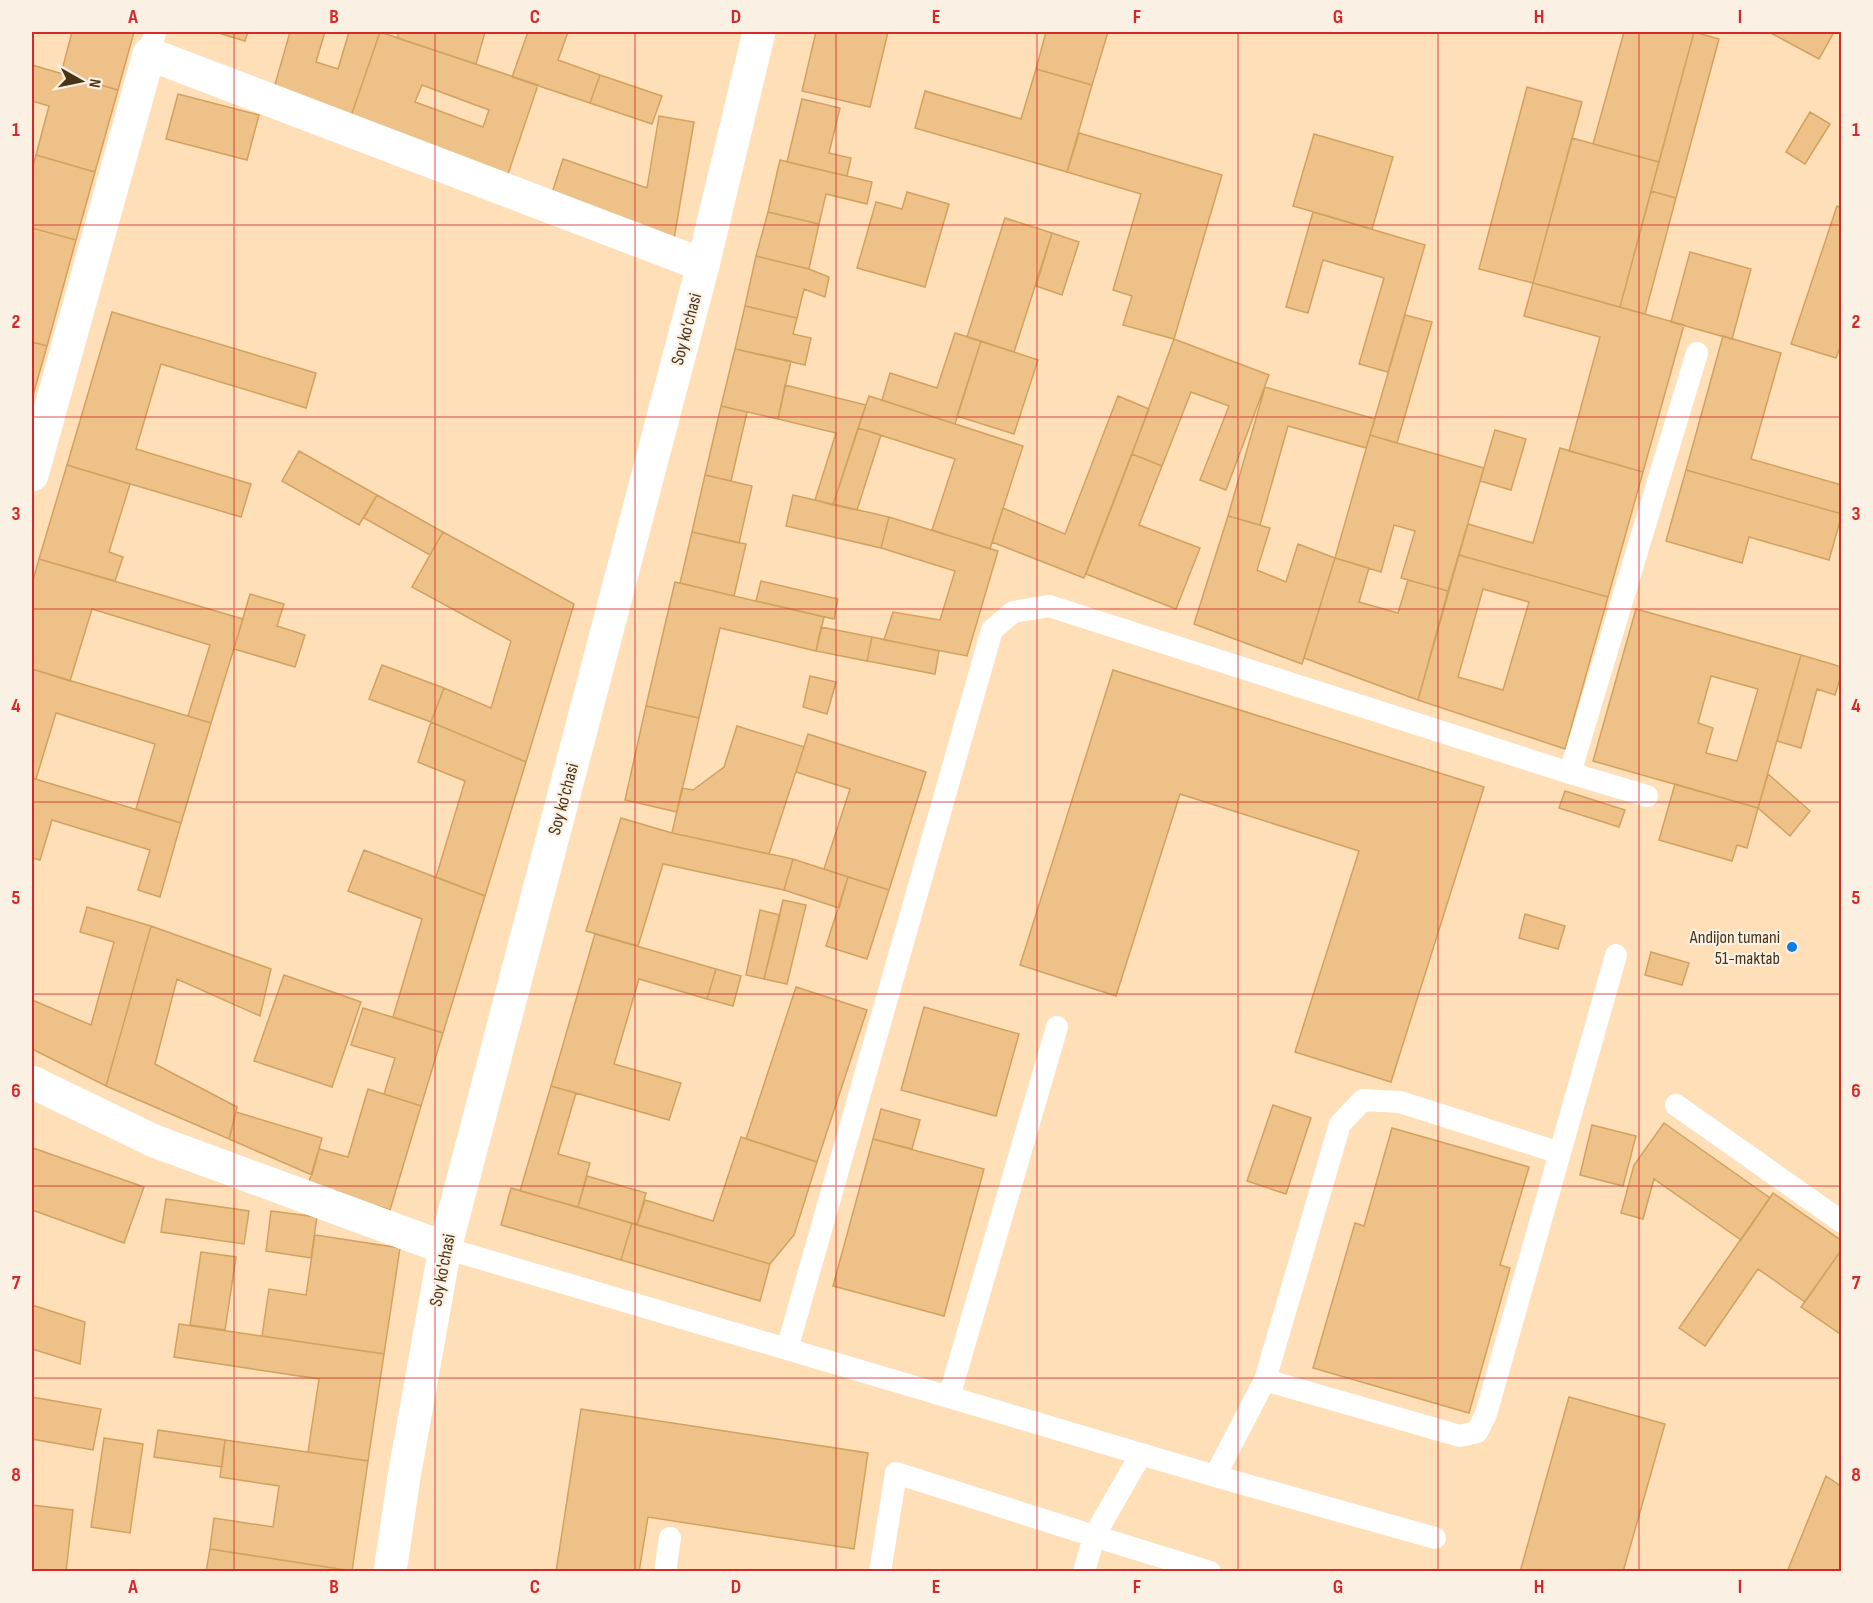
<svg xmlns="http://www.w3.org/2000/svg" width="1873" height="1603" font-family="'Sofia Sans Condensed',sans-serif">
	<style>
		.building { fill: #edc188; stroke: #d3a15f; stroke-width: 1.5; fill-rule: evenodd }
		.lines { fill: none; stroke-linecap: round; stroke-linejoin: round }
		.lane { stroke: #fff; stroke-width: 22 }
		.street { stroke: #fff; stroke-width: 33 }
		.secondary { stroke: #fff; stroke-width: 33 }
		.grid { fill: none; stroke: #d62828; stroke-width: 1.5; stroke-opacity: 0.55 }
		.poi-dot { fill: #0a7ee5; stroke: #faf0e3; stroke-width: 2 }
		.labels { text-anchor: middle; stroke-width: 4.5; stroke-linejoin: round; paint-order: stroke }
		.street-label { font-size: 18px; fill: #483317; stroke: #faf0e3 }
		.poi-label { font-size: 18px; fill: #483317; stroke: #faf0e3; text-anchor: end }
		.neatline { fill: none; stroke: #d62828; stroke-width: 2 }
		.grid-label { font-size: 20px; text-anchor: middle; font-weight: bold; fill: #d62828 }
	</style>
	<rect width="100%" height="100%" fill="#fedfb8"/>
	<path class="building" d="M72 32H134L118 90 61 74Z
		M215 32H248L245 41Z
		M290 32H325L316 62 338 69 349 32H380L350 119 274 88Z
		M380 32 538 85 508 174 350 119ZM422 85 489 110 483 127 415 102Z
		M399 32H485L476 64 397 38Z
		M528 32H568L558 60 600 75 590 103 512 77Z
		M816 32H888L870 107 802 91Z
		M1046 32H1108L1092 85 1036 69Z
		M1624 32H1694L1659 162 1593 144Z
		M1694 32 1719 39 1676 198 1651 191Z
		M1769 32H1834L1819 59Z
		M32 65 118 90 95 172 36 155 49 106 32 101Z
		M1036 69 1092 85 1067 172 915 128 925 91 1021 119Z
		M600 75 662 96 652 124 590 103Z
		M1527 87 1582 102 1533 283 1479 269Z
		M178 94 259 115 247 160 166 139Z
		M802 99 840 108 829 153 851 158 847 176 787 162Z
		M1810 112 1830 124 1805 164 1786 152Z
		M659 116 694 122 674 239 552 193 563 159 647 188Z
		M1079 133 1222 175 1174 339 1123 325 1132 296 1113 290 1141 194 1067 172Z
		M1314 134 1393 157 1372 229 1293 206Z
		M1572 138 1659 162 1620 307 1533 283Z
		M36 155 95 172 76 240 32 228V170Z
		M780 160 872 182 867 204 826 194 819 224 768 212Z
		M1651 191 1676 198 1645 314 1620 307Z
		M907 192 949 204 925 287 857 268 876 202 902 209Z
		M1837 206 1842 208V342L1836 358 1791 344Z
		M768 212 819 224 809 269 756 256Z
		M1313 212 1425 245 1388 372 1359 364 1384 278 1323 260 1308 313 1286 307Z
		M1005 218 1052 233 1014 352 967 337Z
		M32 228 76 240 47 346 32 342Z
		M1052 233 1079 242 1062 295 1036 286Z
		M1690 252 1751 269 1732 339 1671 322Z
		M756 256 809 269 829 277 825 297 804 289 797 318 745 306Z
		M1533 283 1684 325 1643 472 1569 451 1600 337 1524 316Z
		M745 306 797 318 793 334 811 338 805 365 735 349Z
		M112 312 316 373 306 408 161 364 136 449 251 484 241 517 67 465Z
		M1405 315 1432 322 1397 443 1370 435Z
		M955 333 981 341 955 424 882 400 890 373 937 388Z
		M1723 336 1781 353 1751 459 1842 485V514L1686 470Z
		M1174 339 1269 375 1226 490 1200 480 1229 406 1191 392 1162 466 1132 454Z
		M981 341 1038 360 1014 434 957 416Z
		M32 342 47 346 32 399Z
		M735 349 791 361 778 419 721 406Z
		M785 385 866 405 833 505 815 500 836 433 778 419Z
		M1265 387 1375 419 1366 448 1288 426 1260 525 1228 516Z
		M869 396 1023 446 990 549 932 530 955 459 858 428Z
		M1118 396 1149 409 1084 578 992 542 1003 508 1065 534Z
		M721 406 747 412 731 481 705 475Z
		M858 428 881 435 857 510 833 505Z
		M1495 430 1526 439 1511 490 1480 481Z
		M1370 435 1484 468 1448 591 1401 578 1415 531 1394 525 1381 572 1335 558Z
		M1560 448 1643 472 1608 597 1459 555 1468 524 1533 543Z
		M299 451 377 495 359 525 282 481Z
		M1132 454 1162 466 1139 525 1200 548 1176 609 1086 574Z
		M67 465 130 484 109 552 123 557 115 581 39 559Z
		M1686 470 1842 514 1829 560 1749 537 1742 563 1666 541Z
		M705 475 752 486 739 543 692 532Z
		M377 495 443 532 430 555 364 518Z
		M793 495 889 517 881 548 786 526Z
		M1228 516 1270 528 1257 570 1286 582 1298 544 1335 558 1302 664 1194 624Z
		M889 517 998 551 967 656 884 640 893 612 940 620 955 571 881 548Z
		M443 532 574 604 526 762 431 722 444 688 491 708 511 641 412 587Z
		M692 532 746 544 734 596 680 583Z
		M1459 555 1608 597 1565 749 1418 700ZM1483 589 1529 602 1503 690 1458 677Z
		M1335 558 1369 568 1359 602 1398 613 1408 580 1448 591 1418 700 1304 658Z
		M39 559 243 619 211 723 188 716 210 645 92 609 70 681 32 669V584Z
		M761 581 838 599 834 619 756 601Z
		M675 582 824 617 816 651 720 628 699 718 646 706Z
		M250 594 284 604 277 626 305 635 295 667 234 649Z
		M1636 609 1801 655 1758 808 1593 761ZM1711 676 1758 689 1737 761 1706 753 1713 728 1698 723Z
		M821 627 872 637 867 661 816 651Z
		M872 637 939 651 935 674 867 661Z
		M1801 655 1842 667V673L1835 695 1817 689 1801 748 1777 741Z
		M382 665 444 688 431 722 369 699Z
		M32 669 211 723 181 823 136 809 155 744 56 713 36 779 32 778Z
		M1113 670 1484 787 1391 1082 1295 1052 1359 851 1180 794 1116 996 1020 965Z
		M810 676 836 682 827 714 803 707Z
		M646 706 699 718 677 812 625 800Z
		M431 722 526 762 485 896 436 877 465 781 418 762Z
		M737 726 804 747 769 854 672 833 682 788 693 790 724 767Z
		M808 734 926 772 889 890 824 869 850 789 796 772Z
		M1768 774 1810 811 1790 836 1758 808Z
		M32 778 181 823 160 897 138 890 150 850 52 820 40 860 32 858Z
		M1675 784 1758 808 1747 848 1737 845 1732 861 1659 840Z
		M1565 791 1625 810 1619 827 1559 808Z
		M621 818 672 833 793 859 784 890 663 864 638 946 586 931Z
		M364 850 485 896 443 1033 393 1017 422 919 348 891Z
		M793 859 848 877 839 908 784 890Z
		M848 877 889 890 867 959 826 946Z
		M783 900 806 905 787 984 764 979Z
		M87 907 151 926 106 1086 32 1049V1000L91 1025 114 942 80 932Z
		M760 910 780 915 764 979 746 975Z
		M1525 914 1565 926 1558 949 1519 938Z
		M151 926 271 969 260 1016 177 979 155 1064 237 1107 229 1139 106 1086Z
		M595 934 716 969 707 999 639 979 614 1064 681 1083 669 1120 551 1086Z
		M1651 952 1689 963 1682 985 1645 975Z
		M716 969 741 976 733 1006 707 999Z
		M284 975 361 1002 332 1087 254 1061Z
		M796 987 867 1010 817 1162 746 1139Z
		M924 1007 1019 1034 996 1116 901 1090Z
		M363 1008 443 1033 421 1106 384 1094 395 1058 351 1045Z
		M551 1086 576 1093 558 1154 590 1163 578 1207 520 1191Z
		M368 1089 421 1106 390 1210 308 1185 319 1149 348 1157Z
		M1273 1105 1311 1118 1286 1194 1247 1181Z
		M881 1109 920 1120 912 1149 873 1139Z
		M236 1112 322 1138 312 1175 229 1139Z
		M1664 1123 1770 1198 1741 1240 1654 1179 1643 1219 1621 1213 1634 1165Z
		M1592 1125 1636 1136 1623 1186 1580 1175Z
		M1392 1128 1529 1167 1500 1265 1510 1268 1469 1413 1313 1368 1355 1223 1364 1226Z
		M741 1137 817 1162 794 1235 770 1264 637 1225 645 1200 713 1221Z
		M873 1139 984 1169 944 1316 833 1286Z
		M33 1148 144 1187 124 1243 32 1210Z
		M587 1176 646 1193 637 1225 578 1207Z
		M511 1188 632 1223 621 1260 501 1225Z
		M1773 1193 1842 1241V1249L1805 1302 1758 1269 1705 1346 1679 1328Z
		M166 1199 249 1211 244 1244 161 1232Z
		M271 1211 317 1217 311 1258 266 1251Z
		M632 1223 770 1264 760 1301 621 1260Z
		M315 1235 400 1248 384 1354 262 1336 269 1289 306 1295Z
		M1842 1249V1335L1801 1307Z
		M201 1252 236 1257 225 1330 190 1325Z
		M32 1305 85 1322 80 1364 32 1349Z
		M179 1324 384 1354 368 1461 308 1452 319 1379 174 1357Z
		M32 1397 101 1409 93 1450 32 1439Z
		M1569 1397 1665 1424 1623 1572H1520Z
		M581 1409 868 1453 854 1549 648 1517 639 1572H556Z
		M158 1430 225 1440 222 1467 154 1457Z
		M104 1438 143 1444 130 1533 91 1527Z
		M225 1440 368 1461 352 1571 210 1549 214 1518 273 1527 279 1486 220 1477Z
		M1826 1476 1842 1487V1564L1838 1572H1787Z
		M32 1505 73 1510 66 1572H32Z
		M210 1549 352 1571V1572H206Z"/>
	<g class="lines">
		<path class="lane" d="M149 54 155 32
			M1570 773 1647 796
			M1676 1105 1842 1222
			M445 1248 787 1349 992 630 1013 612 1049 606 1570 773 1697 353
			M787 1349 1215 1476 1265 1380 1340 1124 1363 1100 1400 1102 1560 1153
			M1265 1380 1460 1436 1477 1432 1486 1414 1616 955
			M949 1397 1057 1027
			M1141 1454 1094 1536 1210 1572
			M1215 1476 1435 1538
			M665 1572 670 1538
			M880 1572 896 1473 1094 1536 1084 1572"/>
		<path class="street" d="M32 475 149 54 703 265
			M32 1082 154 1141 445 1248"/>
		<path class="secondary" d="M390 1572 404 1477 445 1248 703 265 759 32"/>
	</g>
	<path class="grid" d="M234 32V1572M435 32V1572M635 32V1572M836 32V1572M1037 32V1572M1238 32V1572M1438 32V1572M1639 32V1572M32 225H1842M32 417H1842M32 609H1842M32 802H1842M32 994H1842M32 1186H1842M32 1378H1842"/>
	<circle class="poi-dot" cx="1792" cy="947" r="6"/>
	<g class="labels">
		<g class="street-label">
			<text transform="translate(686 329) rotate(-75)" y="6">Soy ko'chasi</text>
			<text transform="translate(563 799) rotate(-75)" y="6">Soy ko'chasi</text>
			<text transform="translate(442 1270) rotate(-79)" y="6">Soy ko'chasi</text>
		</g>
		<g class="poi-label">
			<text x="1780" y="943">Andijon tumani<tspan x="1780" dy="21">51-maktab</tspan></text>
		</g>
	</g>
	<rect width="1873" height="1603" fill="none" stroke="#faf0e3" stroke-width="66"/>
	<g transform="translate(81 81) rotate(99)" stroke="#faf0e3" stroke-width="4.5" paint-order="stroke">
	<path d="M0-4.5L10 22L0 15L-10 22Z" fill="#483317"/>
	<text y="-9" font-size="16" font-weight="bold" text-anchor="middle" fill="#483317">N</text>
	</g>
	<rect x="33" y="33" width="1807" height="1537" class="neatline"/>
	<g class="grid-label">
		<text x="133" y="23">A</text>
		<text x="334" y="23">B</text>
		<text x="535" y="23">C</text>
		<text x="736" y="23">D</text>
		<text x="936" y="23">E</text>
		<text x="1137" y="23">F</text>
		<text x="1338" y="23">G</text>
		<text x="1539" y="23">H</text>
		<text x="1740" y="23">I</text>
		<text x="16" y="136">1</text>
		<text x="1856" y="136">1</text>
		<text x="16" y="328">2</text>
		<text x="1856" y="328">2</text>
		<text x="16" y="520">3</text>
		<text x="1856" y="520">3</text>
		<text x="16" y="712">4</text>
		<text x="1856" y="712">4</text>
		<text x="16" y="904">5</text>
		<text x="1856" y="904">5</text>
		<text x="16" y="1097">6</text>
		<text x="1856" y="1097">6</text>
		<text x="16" y="1289">7</text>
		<text x="1856" y="1289">7</text>
		<text x="16" y="1481">8</text>
		<text x="1856" y="1481">8</text>
		<text x="133" y="1593">A</text>
		<text x="334" y="1593">B</text>
		<text x="535" y="1593">C</text>
		<text x="736" y="1593">D</text>
		<text x="936" y="1593">E</text>
		<text x="1137" y="1593">F</text>
		<text x="1338" y="1593">G</text>
		<text x="1539" y="1593">H</text>
		<text x="1740" y="1593">I</text>
	</g>
</svg>
